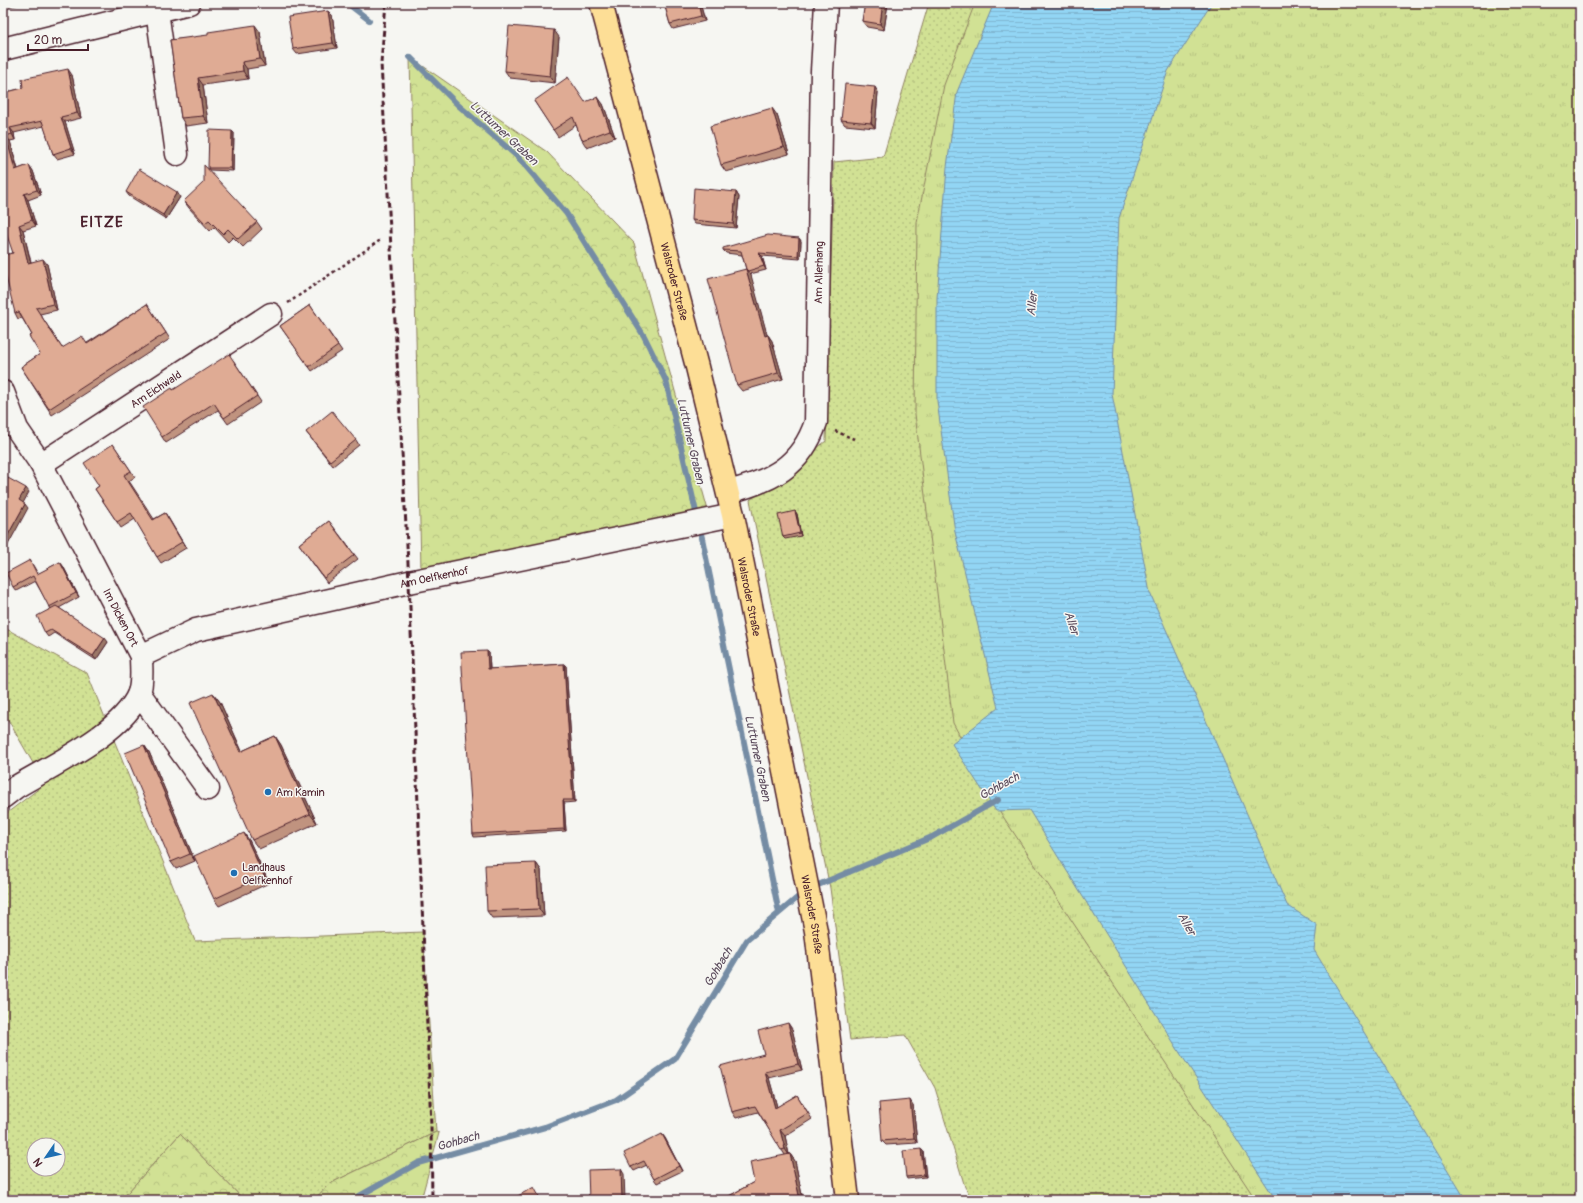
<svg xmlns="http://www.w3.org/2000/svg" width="1583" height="1203" font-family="Pangolin,sans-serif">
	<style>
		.grass { fill: url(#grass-dots); stroke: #8e8060; fill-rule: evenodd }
		.forest { fill: url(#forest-crowns); stroke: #8e8060 }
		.park { fill: url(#park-tufts); stroke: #8e8060 }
		.water { fill: url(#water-rules); stroke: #758ca4 }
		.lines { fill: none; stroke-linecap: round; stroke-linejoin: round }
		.stream { stroke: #758ca4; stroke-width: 6 }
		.minor-casing { stroke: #4a1f2b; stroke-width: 25 }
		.major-casing { stroke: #4a1f2b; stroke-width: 25 }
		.path { stroke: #4a1f2b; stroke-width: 2.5; stroke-dasharray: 3 3; stroke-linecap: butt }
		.minor { stroke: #f6f6f2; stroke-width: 22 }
		.major { stroke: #fdde96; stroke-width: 22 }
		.rail { stroke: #4a1f2b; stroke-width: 3; stroke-dasharray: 6 3; stroke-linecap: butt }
		.wall { fill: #c0937f; stroke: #4a1f2b }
		.shaded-wall { fill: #9c7868; stroke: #4a1f2b }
		.building { fill: #dfab94; stroke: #4a1f2b }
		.poi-dot { fill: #1f6fb2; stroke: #f6f6f2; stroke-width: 1.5 }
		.labels { text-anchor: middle; stroke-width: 3; stroke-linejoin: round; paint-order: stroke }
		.street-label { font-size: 11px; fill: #4a1f2b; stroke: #f6f6f2 }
		.poi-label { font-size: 11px; fill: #4a1f2b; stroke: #f6f6f2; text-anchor: start }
		.water-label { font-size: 12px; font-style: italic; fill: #5c4c5d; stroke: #f6f6f2 }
		.district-label { font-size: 15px; font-weight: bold; letter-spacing: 1px; fill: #4a1f2b; stroke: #f6f6f2 }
	</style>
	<defs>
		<pattern id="grass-dots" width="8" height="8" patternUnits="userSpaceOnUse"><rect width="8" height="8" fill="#d1e194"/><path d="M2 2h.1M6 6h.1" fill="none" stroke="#b5c180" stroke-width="1.8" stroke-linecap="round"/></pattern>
		<pattern id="forest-crowns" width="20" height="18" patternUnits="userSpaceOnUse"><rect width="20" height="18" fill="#d1e194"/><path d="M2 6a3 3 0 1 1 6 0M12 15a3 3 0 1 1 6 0" fill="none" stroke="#b5c180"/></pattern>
		<pattern id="park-tufts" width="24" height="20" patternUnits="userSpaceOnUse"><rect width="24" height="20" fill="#d1e194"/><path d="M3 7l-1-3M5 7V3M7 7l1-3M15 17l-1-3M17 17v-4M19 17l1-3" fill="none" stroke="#b5c180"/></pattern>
		<pattern id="water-rules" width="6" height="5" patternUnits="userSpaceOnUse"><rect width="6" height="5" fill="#92d5f4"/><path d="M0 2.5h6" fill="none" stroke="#7fb6d1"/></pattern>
	</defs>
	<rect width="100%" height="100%" fill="#f6f6f2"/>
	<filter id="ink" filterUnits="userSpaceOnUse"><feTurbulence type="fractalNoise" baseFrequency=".025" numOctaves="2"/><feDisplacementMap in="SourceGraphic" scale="8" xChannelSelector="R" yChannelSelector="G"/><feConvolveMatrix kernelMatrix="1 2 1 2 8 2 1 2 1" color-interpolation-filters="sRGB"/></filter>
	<g filter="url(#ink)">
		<path class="grass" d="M929 3H994L1029 810 1276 1200H973L965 1187 935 1088 905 1035 850 1040 830 888 750 500 826 441 834 162 883 157Z
			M3 627 87 673 195 941 423 932 436 1132 329 1184 314 1200H244L180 1134 121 1200H3V816L45 784 3 711ZM34 1145H58V1169H34Z"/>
		<path class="forest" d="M410 57 547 152 634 243 709 514 421 570Z
			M436 1132 439 1133 421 1200H314L329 1184Z
			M180 1134 244 1200H121Z"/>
		<path class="park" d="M975 3H1580V1200H1256L1002 815 953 723 915 414 917 222 944 85Z"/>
		<path class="water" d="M994 3H1212L1168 71 1119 218 1112 394 1150 593 1287 905 1317 925 1314 950 1466 1200H1276L1180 1053 1029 810 996 811 952 744 998 708 955 532 937 401V298L947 167 957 92Z"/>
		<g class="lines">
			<path class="stream" d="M347 3 369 20
				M410 57 458 105 518 157 566 213 644 336 666 381 702 538 779 913
				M811 888 932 837 998 800
				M352 1200 418 1163 545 1127 616 1100 675 1059 747 940 803 893"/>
			<defs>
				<g id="minor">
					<path d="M157 11 177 154"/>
					<path d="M3 49 189 3"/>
					<path id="s1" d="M3 392 17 429 41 464 141 656C141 668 143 682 139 693 123 733 52 765 16 787L3 797"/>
					<path id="s2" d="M41 464 271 314"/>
					<path id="s3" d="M728 492C771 481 801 467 816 422L822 71 826 3"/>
					<path id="s4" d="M141 656 196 630 409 582 733 515"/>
					<path d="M139 693 208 789"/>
				</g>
				<g id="major">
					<path id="s5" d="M601 3 697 367 733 515 816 931 848 1200"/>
				</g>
			</defs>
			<use href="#minor" class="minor-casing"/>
			<use href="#major" class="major-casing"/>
			<path class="path" d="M288 303 382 239
				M835 431 854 439"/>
			<use href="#minor" class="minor"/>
			<use href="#major" class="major"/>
			<path class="rail" d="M386 3 381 63 409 582 431 1126 432 1200"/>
		</g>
		<path class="wall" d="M3 3H24L3 8Z
			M664 3H700L705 21 673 29 670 24Z
			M855 3H888L884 30 867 27 862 21 865 5 856 4Z
			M328 11 332 15 337 48 297 54 293 49Z
			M260 32 265 66 247 69 248 79 203 85 208 123 186 126 181 118 170 40Z
			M559 37 555 83 510 78 505 71Z
			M72 75 81 118 65 122 75 154 57 159 53 154 44 126 14 133 15 140 10 141 18 169 29 165 33 171 41 195 28 200 36 226 23 230 31 262 47 264 57 310 40 314 62 348 87 343 147 304 170 339 52 415 21 367 40 354 32 335 22 318 18 319 15 313 13 253 3 93 23 88Z
			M878 92 875 128 845 125 841 120Z
			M534 101 585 102 603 104 615 137 587 148 582 140 576 125 558 137Z
			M777 115 789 154 726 172 721 165Z
			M232 131 234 133 233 171 209 170 208 168Z
			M126 192 180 197 166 219 129 196Z
			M736 192 739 197 736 228 695 224 692 220Z
			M184 201 257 222 262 229 243 247 233 237 228 242 214 227 210 231 189 208Z
			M799 238 801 241 800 259 762 256 766 270 750 274 767 335H768L772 341 783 379 742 391 737 385 746 269 742 255 726 253 723 250Z
			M310 305 342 351 312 371 280 326Z
			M233 360 261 402 228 424 218 410 166 443 162 437 173 390Z
			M306 432 356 440 359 445 333 466Z
			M113 444 135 477 129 481 154 519 165 513 186 548 161 563 157 557 135 519 121 528 95 489 99 486Z
			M795 511 797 514 801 536 785 539 783 537Z
			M329 521 358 559 327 583 299 544Z
			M30 560 38 574 60 562 63 566 79 597 59 608 108 642 96 660 54 633 48 637 45 633 51 609 35 581 16 591 13 587Z
			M487 651 489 653 490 669 564 664 566 666 575 802 564 803 566 831 474 837 473 834Z
			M213 693 220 702 242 751 275 736 281 745 317 823 259 849 252 840Z
			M144 745 149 752 195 861 176 869 171 862Z
			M249 840 269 883 219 906 214 899Z
			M536 863 541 870 544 916 492 918 487 911Z
			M792 1029 802 1070 769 1078 777 1107 797 1095 812 1119 785 1136 789 1154H790L795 1161 803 1200H722L754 1182 785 1155 758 1112 736 1118 732 1112 764 1054Z
			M913 1105 917 1143 886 1145 882 1141Z
			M662 1134 665 1138 682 1171 657 1183 654 1179 647 1165 634 1171 631 1167Z
			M923 1151 926 1177 907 1179 906 1177Z"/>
		<path class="shaded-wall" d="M698 3H700L705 21 701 16Z
			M883 3H888L884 30 880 24Z
			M328 11 332 15 337 48 333 43Z
			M255 25 260 32 265 66 260 59Z
			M554 30 559 37 555 83 550 76Z
			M242 62 247 69 248 79 243 71Z
			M68 69 72 75 81 118 77 113Z
			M198 78 203 85 208 123 203 116Z
			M875 87 878 92 875 128 871 123Z
			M598 97 603 104 615 137 610 130Z
			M772 108 777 115 789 154 784 147Z
			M61 117 65 122 75 154 71 148Z
			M10 128 14 133 15 140 12 134Z
			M232 131 234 133 233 171 231 168Z
			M6 136 10 141 19 175 15 170Z
			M29 165 33 171 41 195 37 190Z
			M177 192 180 197 166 219 163 215Z
			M736 192 739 197 736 228 733 224Z
			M24 194 28 200 36 226 32 220Z
			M19 225 23 230 32 268 28 263Z
			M799 238 801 241 800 259 798 256Z
			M759 253 762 256 766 270 764 266Z
			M43 259 47 264 57 310 53 304Z
			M746 269 751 275 769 342 765 336Z
			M768 335 772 341 783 379 778 373Z
			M26 488 29 492 22 505 19 500Z
			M25 504 28 508 3 554V544Z
			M795 511 797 514 801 536 800 533Z
			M165 513 169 519 186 548 182 542Z
			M60 562 63 566 79 597 76 593Z
			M105 638 108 642 96 660 93 656Z
			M487 651 489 653 490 671 488 669Z
			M564 664 566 666 575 802 573 800Z
			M213 693 220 702 246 761 240 752Z
			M275 736 281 745 317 823 310 814Z
			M144 745 149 752 195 861 190 854Z
			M563 800 564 803 566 831 564 829Z
			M244 833 249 840 269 883 264 876Z
			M536 863 541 870 544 916 539 909Z
			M788 1023 792 1029 802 1070 798 1064Z
			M765 1072 769 1078 779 1114 775 1108Z
			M910 1100 913 1105 917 1143 914 1138Z
			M780 1130 785 1136 789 1155 785 1149Z
			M662 1134 665 1138 682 1171 679 1166Z
			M921 1149 923 1151 926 1177 924 1175Z
			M790 1154 795 1161 803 1200H800Z
			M621 1169 624 1174 625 1200H622Z"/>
		<path class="building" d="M664 3H698L701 16 670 24Z
			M865 3H883L880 24 862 21Z
			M328 11 333 43 293 49 288 17Z
			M255 25 260 59 242 62 243 71 198 78 203 116 181 118 170 40 208 35V32Z
			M509 26 554 30 550 76 505 71Z
			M68 69 77 113 61 117 71 148 53 154 42 121 10 128 12 134 6 136 15 170 29 165 37 190 24 194 32 220 19 225 28 263 43 259 53 304 36 308 62 348 82 336 87 344 147 304 166 333 49 409 21 367 40 354 29 336 32 335 19 312 15 313 3 265V255L13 253 3 224V93L23 88 22 79Z
			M568 77 585 102 598 97 610 130 582 140 573 117 553 130 534 101Z
			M845 84 875 87 871 123 841 120Z
			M772 108 784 147 721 165 710 126Z
			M209 130 232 131 231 168H208Z
			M204 165 257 222 238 239 228 229 223 234 209 220 205 223 184 201 204 182Z
			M139 169 177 192 163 215 126 192Z
			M694 188 736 192 733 224 692 220Z
			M768 235 799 238 798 256 759 253 764 266 748 271 746 269 741 251 723 250V248Z
			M746 269 765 336 768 335 778 373 737 385 708 279Z
			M310 305 338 346 309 367 280 326Z
			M229 354 257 396 224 418 214 403 162 437 143 407 172 388 173 390Z
			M332 411 356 440 330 461 306 432Z
			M113 444 131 471 124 475 153 520 165 513 182 542 157 557 131 513 117 522 95 489 99 486 84 463Z
			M8 478 26 488 19 500 25 504 3 544V486Z
			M795 511 800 533 783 537 778 515Z
			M329 521 354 555 324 578 299 544Z
			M30 560 37 574 60 562 76 593 49 607 33 576 13 587 6 573Z
			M56 606 105 638 93 656 51 630 45 633 37 616Z
			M487 651 488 669 564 664 573 800H563L564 829 473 834 461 652Z
			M213 693 240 752 275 736 310 814 252 840 190 703Z
			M144 745 190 854 171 862 125 753Z
			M244 833 264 876 214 899 194 856Z
			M536 863 539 909 487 911 485 865Z
			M788 1023 798 1064 765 1072 775 1108 797 1095 808 1113 780 1130 785 1149 781 1150 755 1106 732 1112 720 1066 764 1054 758 1031Z
			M910 1100 914 1138 882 1141 879 1103Z
			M662 1134 679 1166 654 1179 644 1161 631 1167 624 1153Z
			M921 1149 924 1175 906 1177 903 1151Z
			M790 1154 800 1200H722L754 1182 750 1162Z
			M621 1169 622 1200H589L588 1170Z
			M534 1187 541 1200H518L516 1197Z"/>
	</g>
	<g class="poi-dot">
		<circle cx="268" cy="792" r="4"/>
		<circle cx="234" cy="873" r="4"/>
	</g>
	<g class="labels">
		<g class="street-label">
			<text dy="4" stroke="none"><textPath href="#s3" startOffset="268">Am Allerhang</textPath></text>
			<text dy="4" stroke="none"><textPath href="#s5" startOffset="288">Walsroder Straße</textPath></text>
			<text dy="4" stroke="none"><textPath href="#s2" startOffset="137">Am Eichwald</textPath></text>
			<text dy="4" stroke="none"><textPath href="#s4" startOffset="305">Am Oelfkenhof</textPath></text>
			<text dy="4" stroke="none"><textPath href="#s5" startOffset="612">Walsroder Straße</textPath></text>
			<text dy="4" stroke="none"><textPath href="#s1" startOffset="255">Im Dicken Ort</textPath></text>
			<text dy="4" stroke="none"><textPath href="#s5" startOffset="936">Walsroder Straße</textPath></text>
		</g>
		<g class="poi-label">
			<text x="276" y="796">Am Kamin</text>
			<text x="242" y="871">Landhaus<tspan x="242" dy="13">Oelfkenhof</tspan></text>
		</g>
		<g class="water-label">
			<text transform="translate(504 133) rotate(43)" y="4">Luttumer Graben</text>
			<text transform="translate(1032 304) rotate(-84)" y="4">Aller</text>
			<text transform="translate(691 441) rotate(77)" y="4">Luttumer Graben</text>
			<text transform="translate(1072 623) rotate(72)" y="4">Aller</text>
			<text transform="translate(758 758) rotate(78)" y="4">Luttumer Graben</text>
			<text transform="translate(999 786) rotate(-29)" y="4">Gohbach</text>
			<text transform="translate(1187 924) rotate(61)" y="4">Aller</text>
			<text transform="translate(718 967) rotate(-59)" y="4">Gohbach</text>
			<text transform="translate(458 1141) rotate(-16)" y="4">Gohbach</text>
		</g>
		<g class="district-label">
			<text x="102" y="227">EITZE</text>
		</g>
	</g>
	<rect width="1583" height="1203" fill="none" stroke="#f6f6f2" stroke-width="16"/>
	<rect x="8" y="8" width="1567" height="1187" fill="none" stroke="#4a1f2b" stroke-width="1.5" filter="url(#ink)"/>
	<g transform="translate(46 1157) rotate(236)"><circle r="19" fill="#f6f6f2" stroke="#b1a0a2"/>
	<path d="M0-3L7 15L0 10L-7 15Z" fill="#1f6fb2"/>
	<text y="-6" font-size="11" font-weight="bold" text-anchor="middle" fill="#4a1f2b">N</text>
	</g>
	<path d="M28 44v6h60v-6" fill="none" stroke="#4a1f2b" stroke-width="2"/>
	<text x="34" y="44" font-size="12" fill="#4a1f2b" stroke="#f6f6f2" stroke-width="3" paint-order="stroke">20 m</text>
</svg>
